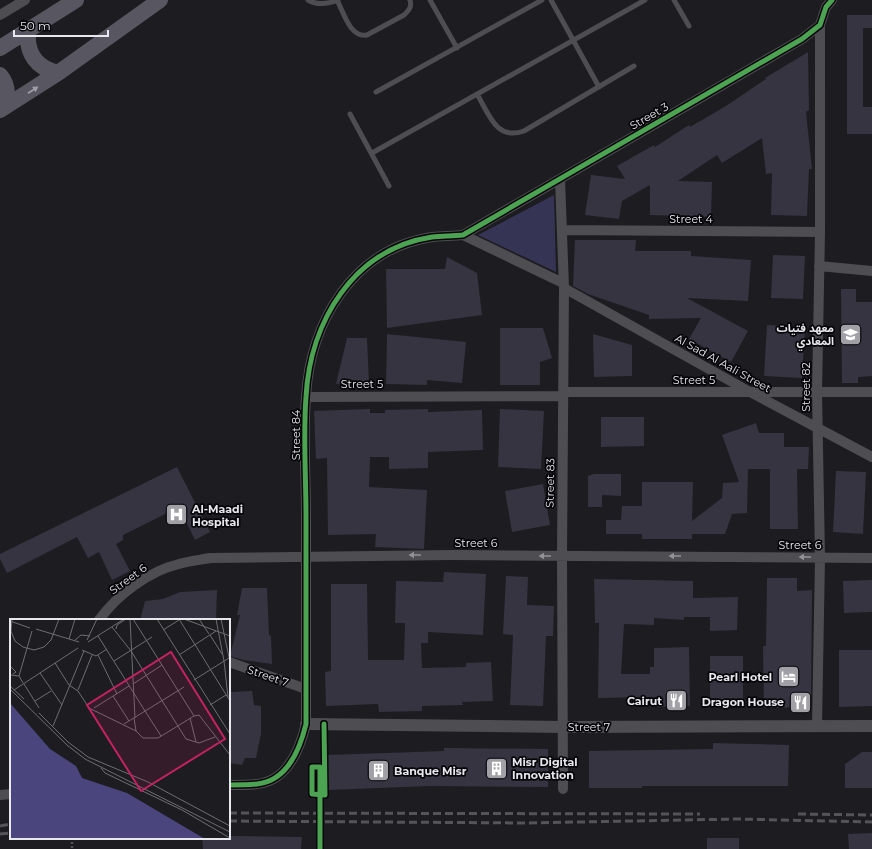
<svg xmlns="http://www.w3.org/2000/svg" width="872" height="849" font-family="Montserrat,'Noto Sans Arabic',sans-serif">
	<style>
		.green { fill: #363454 }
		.building { fill: #353440 }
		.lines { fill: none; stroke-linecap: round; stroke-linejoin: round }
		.path { stroke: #525256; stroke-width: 2.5; stroke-dasharray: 2 2; stroke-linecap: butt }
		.service { stroke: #4e4e52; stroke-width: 5 }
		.minor { stroke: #4e4e52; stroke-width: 10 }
		.tertiary { stroke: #4e4e52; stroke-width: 12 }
		.trunk { stroke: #585661; stroke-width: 16 }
		.rail { stroke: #555558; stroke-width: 3; stroke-dasharray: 8 4; stroke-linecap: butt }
		.cycleway-casing { stroke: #060609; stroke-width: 8 }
		.cycleway { stroke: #4ca352; stroke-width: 5 }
		.oneway { fill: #a09ea8 }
		.oneway2 { fill: #939398 }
		.labels { text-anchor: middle; stroke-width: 3.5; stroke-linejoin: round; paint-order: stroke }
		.street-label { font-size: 11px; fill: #e7e7ee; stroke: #060609 }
		.poi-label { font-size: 11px; font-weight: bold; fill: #e7e7ee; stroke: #060609; text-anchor: end }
		.inset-road { fill: none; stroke: #6d6d73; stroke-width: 1 }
		.view { fill: #c42262; fill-opacity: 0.15; stroke: #c42262; stroke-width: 2 }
		.inset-edge { fill: none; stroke: #e7e7ee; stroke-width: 2 }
	</style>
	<rect width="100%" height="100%" fill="#1c1c21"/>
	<path class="green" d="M554 195 556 272 478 235Z"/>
	<path class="building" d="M847 15H872V28H863V107H872V134H847Z
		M808 52 809 110 806 112 812 169H809L807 216 771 215 772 173 766 174 762 138 722 163 717 155 678 181 712 182 711 217 650 215V185L622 201 619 219 585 215 591 175 625 179 617 166 654 145 655 147 689 125 690 127 726 106 766 79 765 78Z
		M575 240H636L635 251H691V256L751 260 748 301 687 298 748 331 731 362 689 339 701 318 649 319V315L588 294 573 286Z
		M773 255 805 256 803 299 771 298Z
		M447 257 477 273 482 315 387 328 386 269H445Z
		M841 289H856V302H872V376L858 377V383H842Z
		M767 325 805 327 802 378 764 376Z
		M500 328H543L552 358 540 362V385H500Z
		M387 334 466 342 462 383 427 380V385L386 384Z
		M593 334 632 345V376L594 377Z
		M347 338H367L369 383 336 384Z
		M370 409V413H385V410L428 409V412L482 410 483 450 428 452V468L389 469V457H370L369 487 427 490 424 549 375 547 376 534 328 535 327 458 316 459 314 411Z
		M500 409 544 411 541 469 498 467Z
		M601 417H644V446L601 447Z
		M756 423 759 433H784V447H809L808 469H797L798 529H770V469H748L747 513 732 514 725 534H692V539H642V534H606V520H621L622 506H642V482H693L692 521 722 498 723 483 739 482 722 435Z
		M177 467 210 532 195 540 179 507 123 535V540L116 544 130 571 112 580 99 552 88 558 77 537 7 573 0 559V554Z
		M836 471 866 472 863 534 833 532Z
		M594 474H621V496L602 495V507H588V476Z
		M543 484 550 525 512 532 505 491Z
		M444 572 486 574 483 635 428 632V643H421L422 668 466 667V663L491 662 493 701 462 702 463 705 422 706V711L379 712 378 704 326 706 325 672 331 671V584H367L368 660H404L405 623H395L396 581 443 582Z
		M506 576 528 577 527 605 554 606 553 636H546L543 706 510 705 513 635 503 634Z
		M767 578H797V591L812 590 811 707 764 708 763 646H766Z
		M594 579 693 581V598L738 597 737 630 710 631V617H684V620L654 618V625L624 624 621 674H650V667H654V648L689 647 690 706 655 707 654 697 598 698 599 623H595Z
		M872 580V612L844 613 843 581Z
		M242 588H267L269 635 271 636 272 664 243 660 230 656 240 615H237Z
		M217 590 216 620H140L145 601 163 599 180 592Z
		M839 650H872V706L839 707Z
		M710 656H743V699L710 700Z
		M252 691 254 705 261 706V734L256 758H245L242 765 229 763 231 692Z
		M713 743 789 745 788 786H642V788H589V751L713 749Z
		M444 748 548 749V787L430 786 328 790 327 755 444 751Z
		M862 752H872V788H845V764Z
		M872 833V849H849L848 834Z
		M229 836 302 837 301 849H203L202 838H229Z
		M707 838H739V849H707Z"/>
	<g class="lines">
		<path class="path" d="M72 838V849"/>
		<path class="service" d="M308 0C318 6 328 4 338 0
			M337 0C344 13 350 38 367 35L404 15C409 10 412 7 410 0
			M430 0 457 48
			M551 0 599 87
			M674 0 689 26
			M376 92 542 0
			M477 94C489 114 496 141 524 131L634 66
			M350 114 389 186
			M372 153 645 0"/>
		<path class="minor" d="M0 15 25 0
			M560 179 564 288 562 556 563 789
			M562 230 820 232
			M463 235 563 283
			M819 266 872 271
			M564 288 750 392 872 457
			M563 392H872
			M306 397 563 396
			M99 620C117 595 149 571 179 564 189 561 200 560 210 558L453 555 872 558
			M229 662 306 689
			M817 726 820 558 817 392 820 232V25
			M229 785C238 785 248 785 257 784 287 781 300 749 306 724 306 654 306 585 306 515 306 476 303 436 306 397 310 322 353 249 432 237 442 236 453 236 463 235L802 39 820 25 826 7 832 0
			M0 795 11 794"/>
		<path class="tertiary" d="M306 724 564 727 872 726"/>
		<path class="trunk" d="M28 31C26 53 36 68 58 73
			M0 48 76 0
			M0 75C8 84 8 96 5 107
			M0 110 58 73 160 0"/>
		<path class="rail" d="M229 813 700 814
			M798 814 872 815
			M229 821 526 823 737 819 872 822
			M0 826 11 824
			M0 834 11 833"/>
		<defs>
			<path id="cycleway" d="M229 785C238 785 248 785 257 784 287 781 300 749 306 724 306 654 306 585 306 515 306 476 303 436 306 397 310 322 353 249 432 237 442 236 453 236 463 235L802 39 820 25 826 7 832 0
				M320 849V767H312V794L325 795 324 724"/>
		</defs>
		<use href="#cycleway" class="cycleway-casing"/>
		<use href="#cycleway" class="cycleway"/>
	</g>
	<defs><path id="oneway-solid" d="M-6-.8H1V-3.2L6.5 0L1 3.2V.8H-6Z"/></defs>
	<use class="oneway" href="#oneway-solid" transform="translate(33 90) rotate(-33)"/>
	<g class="oneway2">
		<use href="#oneway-solid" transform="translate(415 555) rotate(180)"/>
		<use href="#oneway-solid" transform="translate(545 556) rotate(-180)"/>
		<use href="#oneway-solid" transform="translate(675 556) rotate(-180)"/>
		<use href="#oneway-solid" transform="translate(805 557) rotate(-180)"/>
	</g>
	<defs>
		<symbol id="school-square" viewBox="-11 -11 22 22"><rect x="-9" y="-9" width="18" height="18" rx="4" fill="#a0a0a6" stroke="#060609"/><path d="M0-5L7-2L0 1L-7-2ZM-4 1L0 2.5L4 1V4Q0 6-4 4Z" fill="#fff"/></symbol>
		<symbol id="hospital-square" viewBox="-11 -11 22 22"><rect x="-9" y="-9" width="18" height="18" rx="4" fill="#a0a0a6" stroke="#060609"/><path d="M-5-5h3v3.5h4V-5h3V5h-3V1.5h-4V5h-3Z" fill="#fff"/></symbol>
		<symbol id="hotel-square" viewBox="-11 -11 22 22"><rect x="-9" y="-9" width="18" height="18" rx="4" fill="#a0a0a6" stroke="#060609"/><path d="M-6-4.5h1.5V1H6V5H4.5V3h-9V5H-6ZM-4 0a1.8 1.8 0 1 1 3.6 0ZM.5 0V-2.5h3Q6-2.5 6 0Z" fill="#fff"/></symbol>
		<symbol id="restaurant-square" viewBox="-11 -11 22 22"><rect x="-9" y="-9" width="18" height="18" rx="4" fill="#a0a0a6" stroke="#060609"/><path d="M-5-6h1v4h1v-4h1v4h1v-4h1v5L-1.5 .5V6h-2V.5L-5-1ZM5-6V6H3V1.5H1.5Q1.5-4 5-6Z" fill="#fff"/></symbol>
		<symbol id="building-square" viewBox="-11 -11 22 22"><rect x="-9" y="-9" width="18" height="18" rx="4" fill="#a0a0a6" stroke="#060609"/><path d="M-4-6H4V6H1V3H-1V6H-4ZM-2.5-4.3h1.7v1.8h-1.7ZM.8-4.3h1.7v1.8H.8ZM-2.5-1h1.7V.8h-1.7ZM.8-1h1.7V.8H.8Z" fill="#fff"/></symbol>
	</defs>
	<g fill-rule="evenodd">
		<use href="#school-square" x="838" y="322" width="25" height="25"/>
		<use href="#hospital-square" x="164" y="502" width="25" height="25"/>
		<use href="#hotel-square" x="776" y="664" width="25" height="25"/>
		<use href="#restaurant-square" x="664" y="688" width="25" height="25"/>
		<use href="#restaurant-square" x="788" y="690" width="25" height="25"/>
		<use href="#building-square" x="484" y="756" width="25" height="25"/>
		<use href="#building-square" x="366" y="758" width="25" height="25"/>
	</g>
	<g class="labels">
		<g class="street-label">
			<text transform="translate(649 116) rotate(-30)" y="4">Street 3</text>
			<text x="691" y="223">Street 4</text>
			<text transform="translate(723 363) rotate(29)" y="4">Al Sad Al Aali Street</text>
			<text x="694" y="384">Street 5</text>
			<text x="362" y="388">Street 5</text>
			<text transform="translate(806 387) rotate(-90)" y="4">Street 82</text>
			<text transform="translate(296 435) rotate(-90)" y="4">Street 84</text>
			<text transform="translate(550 483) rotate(-89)" y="4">Street 83</text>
			<text x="476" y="547">Street 6</text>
			<text x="800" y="549">Street 6</text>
			<text transform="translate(128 579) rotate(-36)" y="4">Street 6</text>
			<text transform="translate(268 676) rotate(19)" y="4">Street 7</text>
			<text x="589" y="731">Street 7</text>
		</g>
		<g class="poi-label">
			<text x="834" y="332">معهد فتيات<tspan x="834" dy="13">المعادي</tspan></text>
			<text x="192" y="513" text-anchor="start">Al-Maadi<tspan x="192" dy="13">Hospital</tspan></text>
			<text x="772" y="681">Pearl Hotel</text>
			<text x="662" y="705">Cairut</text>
			<text x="784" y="706">Dragon House</text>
			<text x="512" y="766" text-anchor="start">Misr Digital<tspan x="512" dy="13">Innovation</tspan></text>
			<text x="394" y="775" text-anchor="start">Banque Misr</text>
		</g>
	</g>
	<g transform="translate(10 619)">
		<rect width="220" height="220" fill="#1c1c21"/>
		<path d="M0 84 40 130 66 147 72 159 117 174 195 220H0Z" fill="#4a467d"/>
		<path class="inset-road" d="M2 0 1 12 5 22 13 28 24 31 34 28 41 21 49 0M120 0 125 99M123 0 184 97M147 0 220 115M169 0 220 82M174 0 220 17M189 0 199 15M206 0 214 42 218 78M211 0 220 43M0 2 20 9M102 8 121 32 176 120 189 124 205 118M26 10 69 23M106 10 107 6 116 0M153 11 169 1M200 16 212 35M88 17 135 92M59 20 65 0M65 21 71 16 80 17M77 21 87 0M78 23 114 0M72 31 86 37 97 30M88 36 107 75M169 36 206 12M104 42 142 18M45 44 59 66 68 72 79 89 126 112 133 119H148L184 97 189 96 220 136M0 47 6 53 3 55M30 54 52 86M1 56 9 57 13 64M9 57 22 12M184 61 219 39M14 65 29 89M123 65 152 46M0 67 14 80M0 70 57 126 75 140 220 213M4 71 68 29M68 71 82 36M103 77 119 102M25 82 41 72M200 86 216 76M84 89 119 67M135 92 151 117M29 94 58 123 78 138 138 163 220 207M124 99 126 112M180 99 186 123M114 105 174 68M43 107 74 32M91 149 95 154 172 191 220 219"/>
		<path class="view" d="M161 33 215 120 131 172 77 86Z"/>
		<rect width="220" height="220" class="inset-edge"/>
	</g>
	<path d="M14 30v6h94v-6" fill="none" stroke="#e7e7ee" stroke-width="2"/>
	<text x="20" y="30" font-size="12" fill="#e7e7ee" stroke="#060609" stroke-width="3" paint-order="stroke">50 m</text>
</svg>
